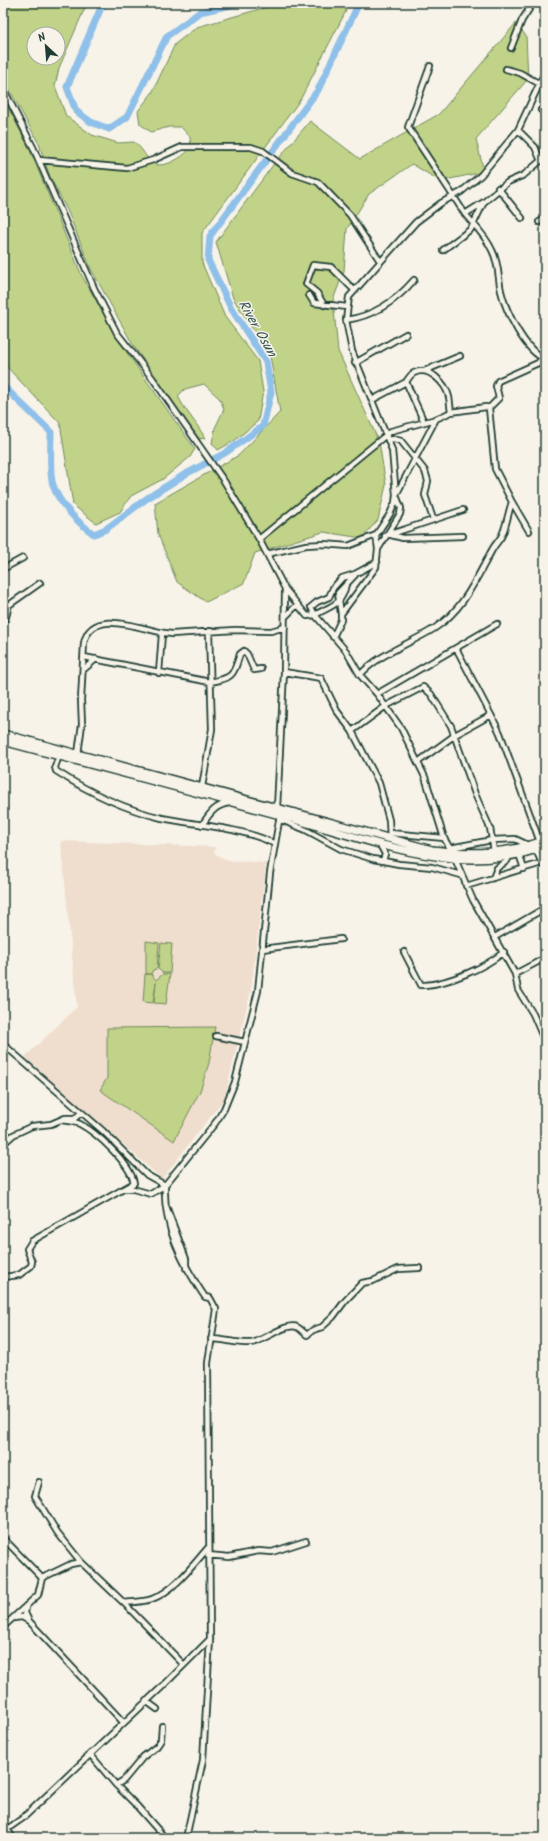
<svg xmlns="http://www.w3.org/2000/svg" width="548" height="1841" font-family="Kalam,sans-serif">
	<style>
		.built { fill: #efddcd }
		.green { fill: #c1d388; stroke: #70885e; fill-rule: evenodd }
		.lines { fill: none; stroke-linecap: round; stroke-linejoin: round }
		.river { stroke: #8fc0ea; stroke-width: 7 }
		.minor-casing { stroke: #1f3d34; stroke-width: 8 }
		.highway-casing { stroke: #1f3d34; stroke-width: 10 }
		.minor { stroke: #f7f3e8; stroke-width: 4.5 }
		.highway { stroke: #f7f3e8; stroke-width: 7 }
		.labels { text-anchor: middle; stroke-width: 3; stroke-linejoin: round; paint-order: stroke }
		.water-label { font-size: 14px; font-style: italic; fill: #355758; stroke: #f7f3e8 }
	</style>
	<rect width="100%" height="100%" fill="#f7f3e8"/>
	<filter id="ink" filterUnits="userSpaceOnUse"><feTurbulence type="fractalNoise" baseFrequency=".025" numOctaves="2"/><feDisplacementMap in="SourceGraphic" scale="8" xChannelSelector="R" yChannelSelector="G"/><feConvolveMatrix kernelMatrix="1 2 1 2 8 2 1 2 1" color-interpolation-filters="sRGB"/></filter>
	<g filter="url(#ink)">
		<path class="built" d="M61 841 215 847 214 853 225 860 266 863 251 990 224 1099 162 1179 25 1057 77 1007Z"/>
		<path class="green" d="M7 3H87L59 68 55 86 66 116 92 135 118 143 134 142C142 148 144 154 150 161 161 172 183 157 191 148L190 137 181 127H169L151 132 140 124 138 111 152 93 175 44 197 27 281 3H344L346 11 300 100 202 233V263L225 317 258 361 263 391 258 421 234 441 218 450 212 443 215 428 224 409 220 399 204 384 185 389 178 396C185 411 197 423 205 438L199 439 133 345 91 269 68 212 50 177 39 144 3 78V8ZM34 34H58V58H34Z
			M516 23 526 36 528 79 476 139 484 172 440 181 412 164 369 194 347 229 344 271 333 300 338 351 379 442 386 485 378 520 362 538 323 532 255 553 244 583 206 602 177 582 158 534 155 503 239 455 280 412 270 356 233 298 216 242 273 165 310 121 360 159 439 114Z
			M3 97 29 148 82 276 125 350 195 449 190 457 163 479 131 496 120 512 96 523 73 505 60 423 3 363Z
			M146 941 159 943 157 969 153 970 151 974H146Z
			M161 943 172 944 170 973H163L158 969Z
			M145 974H151L156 980 163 974H170L166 1004 154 1003 156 982 153 1003 143 1002Z
			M215 1027 209 1063 200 1091 174 1141 100 1090 107 1078V1028Z"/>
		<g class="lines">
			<path class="river" d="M103 3 67 87 76 111 91 122 109 129 127 117 167 36 200 12 240 3
				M3 386 51 432C51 445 49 474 53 485 59 504 78 523 94 534L106 529 146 499 184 475 225 453 263 426 271 392 266 362 231 308 208 260 210 236 318 90 359 3"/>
			<defs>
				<path id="minor" d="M511 48 522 20 533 3
					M430 66 408 127 465 214 484 202 508 182 524 175 545 157
					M506 69 520 73 540 84
					M3 88 33 147 94 288 117 333 153 379 224 481 259 539 285 589 307 616 315 615 346 651 360 675 377 694 401 728 425 777 444 838 452 852
					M541 110 545 113
					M518 130 535 147 541 161
					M39 160 127 168 153 160 182 147H251L263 151 292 173 318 182 350 215 380 261
					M498 188 522 218
					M465 214C474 225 486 236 492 250 499 263 498 277 501 291 506 312 525 351 545 359
					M539 222 545 219
					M443 250 471 229 484 202
					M309 295 314 303 347 307
					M324 305 317 293 306 284 313 265 331 267 354 290
					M346 320C374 316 396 301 414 280
					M355 363 406 334
					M424 371 460 356
					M372 400 406 382
					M489 408 499 398 496 386 498 381 538 363 545 355
					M424 422 406 382C408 379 411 374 414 373 429 365 446 384 449 397 450 402 450 407 451 412
					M388 440 394 439 401 441 425 471 428 481 425 495 433 519
					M512 502 529 531
					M391 535 403 538 463 536
					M385 536 463 510
					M259 539 391 431 436 419 451 412 486 407 489 408 495 469 512 502C508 513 507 524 502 535 500 540 495 544 492 550 476 579 464 609 435 628 412 643 378 654 360 675
					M378 549 400 514 401 508 396 495 436 419
					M267 554 306 545 324 544 348 546 376 535 390 514 395 503 396 495 392 450 352 351 346 320 349 297 416 222 441 203 461 192 481 175 518 130 545 72
					M3 569 23 558
					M346 584C342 606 331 605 315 615L311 607 317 602 329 597 333 588 342 578 355 574 377 562
					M341 614 338 593 355 575
					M286 616 297 605
					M3 621 6 617 9 605 40 583
					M333 637 341 620V614L376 567 378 549 376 535
					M456 648 491 715
					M84 657 210 682C234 678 233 675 240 654L244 651 247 654 254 670 261 669
					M83 670 96 659
					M284 672 321 678 337 711 352 731
					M159 673 162 634
					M377 694 497 624
					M78 754 82 724 81 700 84 643C92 604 148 633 172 634L235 630 271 631 285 627
					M59 756 55 767 56 771C90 793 123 809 162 818 196 825 245 828 275 844
					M418 762 455 735 491 715 500 733 540 842
					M202 787 212 729 209 631
					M277 808 284 672 285 589
					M279 819 306 830 341 849 373 859 399 864 432 867 461 875
					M202 825C210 813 215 805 230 803
					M390 833 444 838
					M390 838 389 820 379 783 352 731 386 706 423 687 431 694 451 726 475 794 490 828 494 851
					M379 843 385 854 383 861
					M450 848 492 840 515 839 528 845
					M536 850 542 863
					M519 854 524 869
					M455 859 473 900 515 974 518 990 533 1014 545 1042
					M493 878 497 868 507 861 510 855
					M466 886 545 862
					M495 937 545 908
					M262 949 341 939
					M404 952 421 985H425C450 983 484 968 504 952
					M515 974 545 958
					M216 1036 245 1042
					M3 1044 103 1131 147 1175 165 1185 151 1194 133 1189H125
					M3 1144 13 1135 32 1126 51 1124 65 1118H75L81 1113
					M166 1206 186 1259V1268
					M3 1277 19 1275 31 1266 32 1262 27 1249 32 1241 134 1183C130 1163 97 1133 80 1124 74 1121 67 1121 61 1120
					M211 1339C224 1339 237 1344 251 1343 262 1342 286 1322 297 1327 301 1329 304 1333 307 1335L313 1330 322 1327 333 1317 345 1301 362 1283 373 1281 398 1269 419 1268
					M39 1482 35 1496 57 1532 81 1562
					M3 1538 42 1578
					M208 1555 229 1557 258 1551 272 1552 306 1541
					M42 1578 71 1564 81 1562 124 1603C133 1602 144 1602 152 1599 175 1590 192 1566 208 1548
					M124 1603 184 1665
					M26 1607 25 1613 29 1621 123 1722
					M14 1618 22 1617 29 1621
					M3 1627 38 1595 42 1578
					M146 1701 157 1709
					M90 1754 116 1785 136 1805 165 1838
					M116 1785 124 1780 143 1757 157 1746 161 1740 162 1726
					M4 1828 7 1829 13 1838
					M3 1832 23 1818 165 1684 210 1639
					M186 1838 203 1760 210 1639 208 1363 216 1309 210 1298 205 1297C182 1263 163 1227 165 1185L216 1122 224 1109 235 1082 258 991 270 873 280 815"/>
				<path id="highway" d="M3 734 432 850C468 855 511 854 545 840
					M3 741C95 765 188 790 280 815 337 830 394 853 453 858 483 861 517 857 545 846"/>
			</defs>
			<use href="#minor" class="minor-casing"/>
			<use href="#highway" class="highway-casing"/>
			<use href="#minor" class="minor"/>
			<use href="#highway" class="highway"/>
		</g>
	</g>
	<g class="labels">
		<g class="water-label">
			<text transform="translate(258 328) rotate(60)" y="5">River Osun</text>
		</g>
	</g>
	<rect width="548" height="1841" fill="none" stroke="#f7f3e8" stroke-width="16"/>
	<rect x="8" y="8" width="532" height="1825" fill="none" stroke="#1f3d34" stroke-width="1.5" filter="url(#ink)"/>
	<g transform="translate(46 46) rotate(334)"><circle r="19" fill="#f7f3e8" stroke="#a1aaa0"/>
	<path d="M0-3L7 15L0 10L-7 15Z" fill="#1f3d34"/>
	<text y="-6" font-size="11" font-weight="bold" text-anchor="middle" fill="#1f3d34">N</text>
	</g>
</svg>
